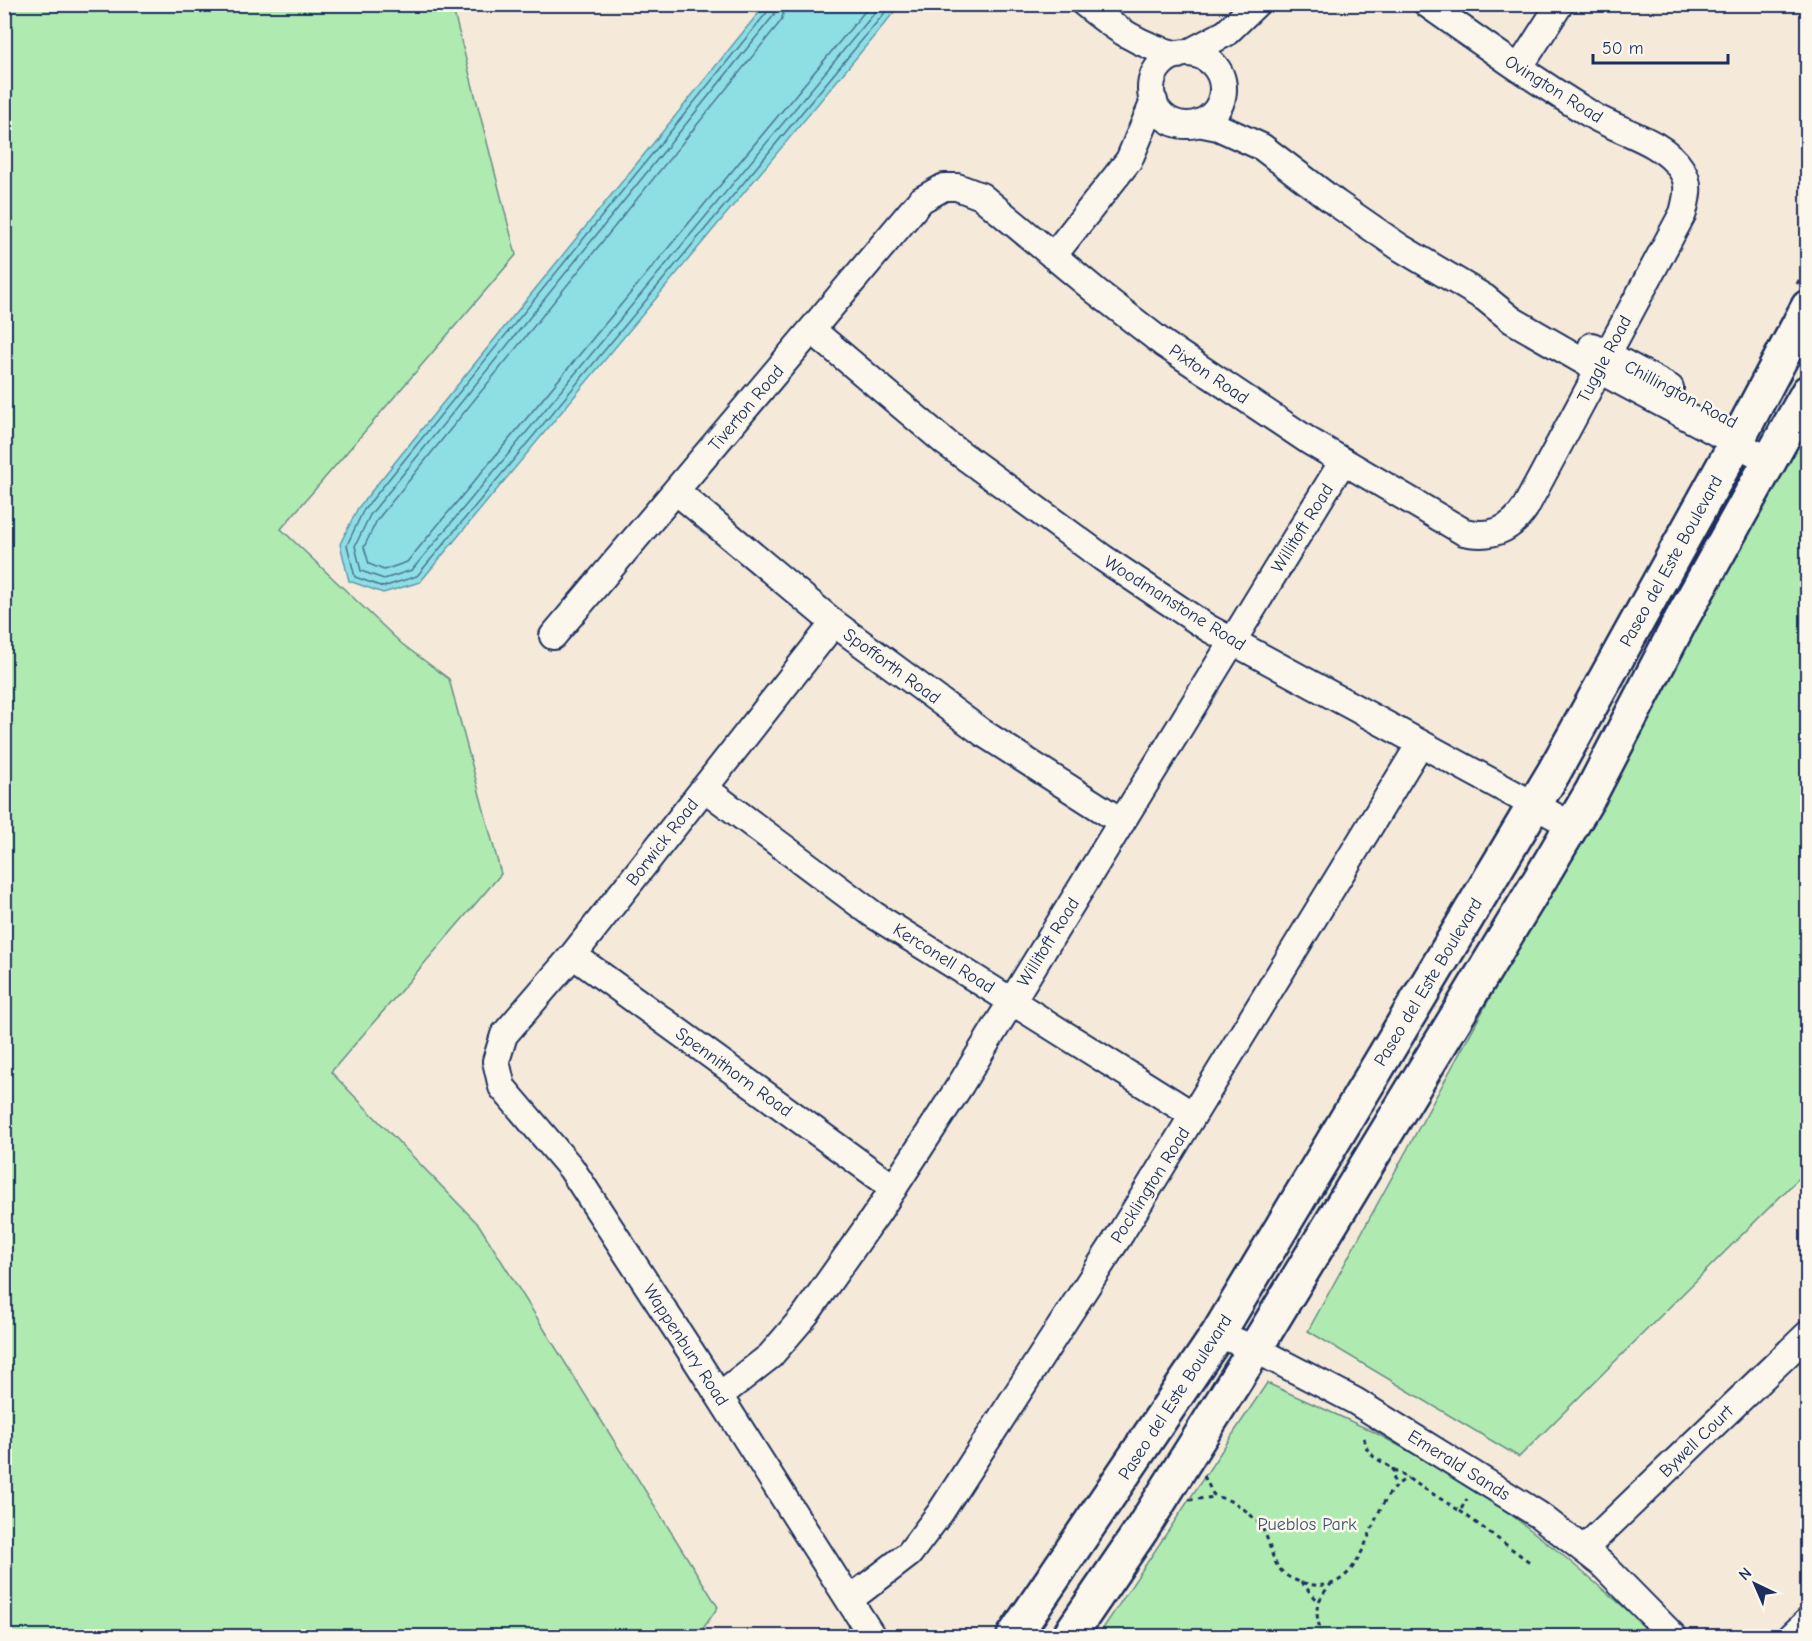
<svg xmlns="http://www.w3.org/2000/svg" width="1812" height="1641" font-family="'Comic Neue',sans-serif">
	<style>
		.green { fill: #afebb0; stroke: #658d87; stroke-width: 1.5 }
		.water { fill: #8ddfe4; stroke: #5f99ae; stroke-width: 1.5 }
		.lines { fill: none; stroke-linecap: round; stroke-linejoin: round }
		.shore { stroke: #497594; stroke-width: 1.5 }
		.minor-casing { stroke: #1b2f5e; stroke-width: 30 }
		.major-casing { stroke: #1b2f5e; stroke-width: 38 }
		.path { stroke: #1b2f5e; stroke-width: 3; stroke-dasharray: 4.5 4.5; stroke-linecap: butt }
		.minor { stroke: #fbf7ec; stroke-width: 26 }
		.major { stroke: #fbf7ec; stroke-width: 33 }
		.labels { text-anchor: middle; stroke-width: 5; stroke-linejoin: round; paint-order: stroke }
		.street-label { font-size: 18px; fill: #1b2f5e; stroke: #fbf7ec }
		.park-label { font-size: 18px; fill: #39556e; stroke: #fbf7ec }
	</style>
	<rect width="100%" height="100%" fill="#f5ead9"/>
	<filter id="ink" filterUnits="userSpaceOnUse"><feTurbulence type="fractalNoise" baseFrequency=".0167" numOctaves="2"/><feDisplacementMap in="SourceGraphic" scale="12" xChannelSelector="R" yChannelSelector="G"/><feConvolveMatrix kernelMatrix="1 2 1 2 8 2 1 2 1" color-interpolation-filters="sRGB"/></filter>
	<g filter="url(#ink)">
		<path class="green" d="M5 4 452 5 516 255 281 529 402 644 449 679 501 874 331 1072 479 1225 718 1607 698 1636H79L72 1630 66 1636H5Z
			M1807 417V1170L1519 1457 1308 1331Z
			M1267 1383 1372 1431 1478 1489 1559 1552 1646 1626 1635 1636H1098Z"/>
		<path class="water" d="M765 5H900L420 582 383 593 349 581 340 544 358 508Z"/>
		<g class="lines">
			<path class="shore" d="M769 4 768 11 363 511 347 545 355 577 383 587 417 576 892 4
				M777 4 774 15 370 515 355 546 361 571 384 579 412 570 882 4
				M786 4 781 21 377 520 364 547 369 564 384 570 407 562 871 4"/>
			<defs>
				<path id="minor" d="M1085 4C1114 28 1140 46 1178 55
					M1188 53 1226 33 1256 4
					M1151 89a36 36 0 1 1 72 0a36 36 0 1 1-72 0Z
					M1519 68 1560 4
					M1198 123 1218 127 1262 147 1336 203 1401 248 1485 298 1512 320 1599 370 1770 461
					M1053 256 1129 160 1154 101
					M812 330 946 443 1103 558 1208 628 1571 825
					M1592 346 1670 388
					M676 491 834 623 983 733 1122 822
					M834 623 573 955 504 1035 496 1061 502 1087 571 1168 693 1355 872 1636
					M553 636 921 200 944 187H957L981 196 1097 292 1164 344 1309 441 1464 532C1491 538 1510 531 1525 508L1683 213C1687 197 1691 184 1681 169 1664 142 1622 132 1595 117 1537 82 1482 43 1427 4
					M704 788 874 915 1193 1115
					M573 955 894 1188
					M1218 1334 1255 1349 1355 1401 1539 1515 1602 1564 1673 1636
					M719 1396 770 1356 806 1314 878 1212 961 1084 1343 461
					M1584 1549 1808 1334
					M849 1600 909 1554 940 1513 1121 1233 1420 744
					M1792 1636 1808 1621"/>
				<path id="major" d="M1014 1636 1218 1334 1554 772 1736 443 1808 307
					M1069 1636 1142 1529 1255 1349 1542 876 1591 793 1681 620 1808 392"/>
			</defs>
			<use href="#minor" class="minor-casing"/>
			<use href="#major" class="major-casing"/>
			<path class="path" d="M1797 284 1808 265
				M1364 1438 1367 1449 1374 1457 1460 1511 1467 1499
				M1393 1468 1394 1485
				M1204 1476 1213 1494C1218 1498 1224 1498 1230 1501 1240 1505 1252 1515 1259 1524 1274 1541 1267 1569 1295 1580 1374 1611 1361 1498 1408 1478
				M1189 1500 1215 1497
				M1460 1511 1531 1563
				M1301 1582 1318 1601
				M1322 1636C1315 1611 1313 1605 1331 1584"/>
			<use href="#minor" class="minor"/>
			<use href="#major" class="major"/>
		</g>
	</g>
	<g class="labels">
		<g class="street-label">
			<text transform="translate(1554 89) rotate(32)" y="6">Ovington Road</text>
			<text transform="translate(1604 359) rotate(-62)" y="6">Tuggle Road</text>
			<text transform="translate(1209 374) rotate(34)" y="6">Pixton Road</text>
			<text transform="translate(1681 394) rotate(28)" y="6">Chillington Road</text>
			<text transform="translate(746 408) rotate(-50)" y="6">Tiverton Road</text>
			<text transform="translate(1302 528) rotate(-58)" y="6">Willitoft Road</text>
			<text transform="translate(1671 561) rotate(-61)" y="6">Paseo del Este Boulevard</text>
			<text transform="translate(1175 603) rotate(32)" y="6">Woodmanstone Road</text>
			<text transform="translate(892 666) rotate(36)" y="6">Spofforth Road</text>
			<text transform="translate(662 842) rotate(-52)" y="6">Borwick Road</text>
			<text transform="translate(1048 942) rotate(-58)" y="6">Willitoft Road</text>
			<text transform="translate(944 958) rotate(32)" y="6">Kerconell Road</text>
			<text transform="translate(1428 982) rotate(-59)" y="6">Paseo del Este Boulevard</text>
			<text transform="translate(734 1072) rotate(36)" y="6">Spennithorn Road</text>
			<text transform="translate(1150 1185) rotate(-58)" y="6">Pocklington Road</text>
			<text transform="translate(686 1345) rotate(57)" y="6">Wappenbury Road</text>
			<text transform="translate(1175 1397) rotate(-57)" y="6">Paseo del Este Boulevard</text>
			<text transform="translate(1696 1441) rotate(-44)" y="6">Bywell Court</text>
			<text transform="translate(1459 1465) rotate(32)" y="6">Emerald Sands</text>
		</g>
		<g class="park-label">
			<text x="1307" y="1530">Pueblos Park</text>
		</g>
	</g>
	<rect width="1812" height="1641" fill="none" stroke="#fbf7ec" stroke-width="24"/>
	<rect x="12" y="12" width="1788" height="1617" fill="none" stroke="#1b2f5e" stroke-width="2" filter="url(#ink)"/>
	<g transform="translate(1755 1584) rotate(316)" stroke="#fbf7ec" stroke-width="4.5" paint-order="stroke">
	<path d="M0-4.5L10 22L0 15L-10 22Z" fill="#1b2f5e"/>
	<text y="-9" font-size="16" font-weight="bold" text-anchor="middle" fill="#1b2f5e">N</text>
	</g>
	<path d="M1593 54v9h135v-9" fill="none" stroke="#1b2f5e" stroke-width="3"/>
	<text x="1602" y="54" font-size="18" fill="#1b2f5e" stroke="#fbf7ec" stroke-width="4.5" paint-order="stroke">50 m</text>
</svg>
